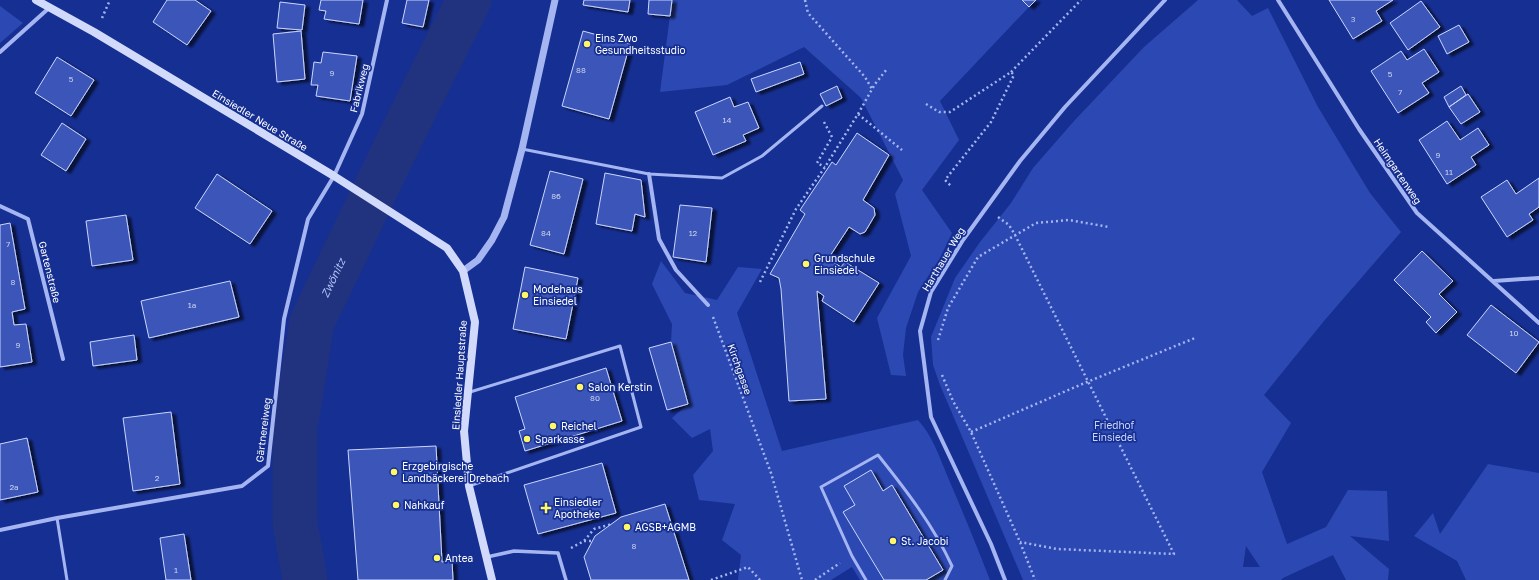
<svg xmlns="http://www.w3.org/2000/svg" width="1539" height="580" font-family="'Golos Text',sans-serif">
	<style>
		.green { fill: #2c48b2; fill-rule: evenodd }
		.lines { fill: none; stroke-linecap: round; stroke-linejoin: round }
		.river { stroke: #21337f; stroke-width: 45 }
		.building { fill: #3a55b9; stroke: #cbd6fc; filter: url(#shadow) }
		.path { stroke: #a4b5f1; stroke-width: 2.5; stroke-dasharray: 2 3; stroke-linecap: butt }
		.service { stroke: #a4b5f1; stroke-width: 3 }
		.pedestrian { stroke: #a4b5f1; stroke-width: 3.5 }
		.minor { stroke: #a4b5f1; stroke-width: 4 }
		.tertiary { stroke: #a4b5f1; stroke-width: 7 }
		.secondary { stroke: #d2dafb; stroke-width: 8 }
		.poi-dot { fill: #fff764; stroke: #162f92; stroke-width: 1.5 }
		.labels { text-anchor: middle; stroke-width: 3.5; stroke-linejoin: round; paint-order: stroke }
		.number-label { font-size: 8px; fill: #ced4ee }
		.poi-label { font-size: 10px; fill: #fff; stroke: #162f92; text-anchor: start }
		.street-label { font-size: 10px; fill: #fff; stroke: #162f92 }
		.park-label { font-size: 10px; fill: #cbd6fc; stroke: #162f92 }
		.water-label { font-size: 11px; font-style: italic; fill: #b0c0f7; stroke: #162f92 }
	</style>
	<defs>
		<filter id="shadow"><feDropShadow dx="4.5" dy="2.5" stdDeviation="1" flood-color="#0009"/></filter>
	</defs>
	<rect width="100%" height="100%" fill="#162f92"/>
	<path class="green" d="M672 0H1021L1029 7 940 101 959 140 922 190 952 233 940 258 918 292 906 328 903 355 906 376 891 375 877 318 911 256 895 194 903 180 861 98 804 47 727 85 660 92Z
		M1198 0H1237L1252 16 1268 8 1318 107 1370 193 1401 232 1324 321 1264 395 1291 423 1262 472 1287 544 1326 527 1348 490 1387 491 1389 541 1350 536 1389 569 1388 580H1346L1333 555 1283 578 1281 580H1023L940 385 933 365 931 337 955 278 980 242 1011 203 1033 168 1074 121 1144 47ZM1246 546 1260 567H1243Z
		M0 6 23 23 0 43Z
		M661 261 685 293 717 300 738 267 762 269 737 313 782 451 918 420C932 435 939 456 947 475 962 510 976 544 990 580H860L852 567 831 580H738L741 555 722 540 735 504 699 500 693 475 713 451 710 429 692 438 672 418 688 404 671 342 672 324 652 284Z
		M1488 464 1539 473V580H1466L1457 561 1414 536 1433 513 1440 534Z"/>
	<g class="lines">
		<path class="river" id="s1" d="M305 580 295 523V428L312 322 395 149 469 0"/>
	</g>
	<path class="building" d="M167 0H195L211 11 187 45 153 22Z
		M321 0H363L359 24 324 19 326 11 319 10Z
		M407 0H429L423 27 402 23Z
		M584 0H630L628 12 583 5Z
		M649 0H672L670 16 648 14Z
		M1022 0H1036L1029 7Z
		M1329 0H1393L1376 11 1382 21 1353 39Z
		M1421 1 1440 27 1408 50 1390 23Z
		M280 2 305 5 302 30 277 28Z
		M1459 25 1469 42 1447 54 1438 36Z
		M301 31 305 79 277 82 273 34Z
		M583 31 630 44 609 119 562 106Z
		M1424 49 1439 72 1422 83 1429 93 1398 113 1371 71 1401 51 1407 60Z
		M323 52 357 56 350 101 316 96 318 85H311L314 62 321 63Z
		M57 57 94 80 71 116 35 93Z
		M800 62 804 74 756 92 751 79Z
		M837 86 842 98 826 106 820 94Z
		M1461 86 1466 95 1449 107 1444 97Z
		M1468 94 1480 112 1461 124 1449 107Z
		M730 97 734 107 748 102 759 128 743 135 746 141 713 155 695 112Z
		M1447 121 1460 140 1478 128 1489 145 1471 157 1476 165 1447 184 1419 140Z
		M62 123 86 139 66 171 41 155Z
		M857 133 889 155 863 200 874 208 875 215 865 232 860 234 849 227 828 259 841 267 845 262 879 283 854 322 822 301 824 296 817 291 826 399 789 401 781 289 779 278 770 274 805 214 800 210 832 162 836 165Z
		M550 171 583 179 564 254 530 245Z
		M605 173 641 180 645 217 635 214 632 231 596 224Z
		M217 174 272 211 250 244 195 208Z
		M1539 178V207L1529 214 1533 220 1507 237 1481 197 1507 180 1516 194Z
		M680 205 712 208 706 262 673 257Z
		M126 215 133 260 92 266 86 221Z
		M10 223 25 309 12 312 14 325 26 324 32 362 0 367V225Z
		M1422 251 1453 281 1439 294 1457 312 1436 333 1426 322 1431 317 1394 280Z
		M525 267 578 278 566 339 513 329Z
		M230 281 239 317 149 338 141 301Z
		M1491 305 1539 342 1516 373 1467 335Z
		M134 335 137 360 93 366 90 342Z
		M671 342 688 404 667 410 649 348Z
		M606 368 622 421 525 451 519 431 525 429 515 397Z
		M171 412 180 484 133 491 123 418Z
		M27 438 38 492 0 500V444Z
		M436 446 442 562 452 561 453 580H358L348 450Z
		M602 463 616 513 538 534 524 485Z
		M871 470 883 491 892 485 943 570 926 580H884L843 512 855 505 844 486Z
		M665 504 689 580H591L584 557 595 536 621 517Z
		M184 534 191 580H166L160 538Z"/>
	<g class="lines">
		<path class="path" d="M805 0 808 13 865 77 872 89
			M102 18 110 0
			M1011 72 1081 0
			M926 104 939 112H950L1011 72 1014 75 991 122 945 180 951 186
			M858 114 875 84 887 69
			M824 122 832 137 817 163 825 167
			M998 217 1009 225 1015 235 1174 554 1057 549 1020 542
			M760 282 796 209 825 167 858 114 902 150
			M713 317 771 473 802 580
			M938 340 948 308 978 257 1036 223 1069 220 1109 227
			M942 375 953 401 971 432 1020 542 1035 580
			M971 432 1087 382 1195 338
			M584 541H594
			M571 548 584 541 594 529 612 524
			M711 580 748 567 760 580
			M815 580 840 563"/>
		<path class="service" d="M522 149 649 174 722 178 762 156 822 106
			M469 486 641 427 620 346 470 392
			M57 518 67 580
			M866 580 852 556 821 487 878 455C906 490 933 525 952 566L945 580"/>
		<path class="pedestrian" d="M487 557 514 551 558 553 566 580"/>
		<path class="minor" d="M1278 0 1359 129 1417 213 1539 323
			M0 52 49 8
			M649 174 659 239 676 270 708 305
			M0 206 28 219 63 359
			M1494 281 1539 278
			M0 530 57 518 242 486 268 466 284 319 308 219 334 176 362 114 387 0
			M1005 580 991 544 931 417 920 331 931 292 963 240 1020 161 1065 107 1165 0"/>
		<path class="tertiary" d="M463 271 478 260 492 240 504 217 522 149 555 0"/>
		<path class="secondary" d="M36 0 94 32 334 176 447 248 463 271 475 322 464 431 469 486 492 580"/>
	</g>
	<g class="poi-dot">
		<circle cx="587" cy="44" r="4"/>
		<circle cx="806" cy="264" r="4"/>
		<circle cx="525" cy="295" r="4"/>
		<circle cx="580" cy="387" r="4"/>
		<circle cx="553" cy="426" r="4"/>
		<circle cx="527" cy="439" r="4"/>
		<circle cx="394" cy="472" r="4"/>
		<circle cx="396" cy="505" r="4"/>
		<path d="M544 502h4v4h4v4h-4v4h-4v-4h-4v-4h4z"/>
		<circle cx="627" cy="527" r="4"/>
		<circle cx="893" cy="541" r="4"/>
		<circle cx="437" cy="558" r="4"/>
	</g>
	<g class="labels">
		<g class="number-label">
			<text x="1353" y="22">3</text>
			<text x="581" y="73">88</text>
			<text x="332" y="76">9</text>
			<text x="1390" y="77">5</text>
			<text x="71" y="82">5</text>
			<text x="1400" y="95">7</text>
			<text x="727" y="123">14</text>
			<text x="1438" y="158">9</text>
			<text x="1449" y="175">11</text>
			<text x="556" y="199">86</text>
			<text x="546" y="236">84</text>
			<text x="693" y="236">12</text>
			<text x="8" y="247">7</text>
			<text x="13" y="285">8</text>
			<text x="192" y="308">1a</text>
			<text x="1514" y="336">10</text>
			<text x="18" y="348">9</text>
			<text x="595" y="401">80</text>
			<text x="157" y="481">2</text>
			<text x="14" y="490">2a</text>
			<text x="634" y="549">8</text>
			<text x="176" y="573">1</text>
		</g>
		<g class="poi-label">
			<text x="595" y="42">Eins Zwo<tspan x="595" dy="12">Gesundheitsstudio</tspan></text>
			<text x="814" y="262">Grundschule<tspan x="814" dy="12">Einsiedel</tspan></text>
			<text x="533" y="293">Modehaus<tspan x="533" dy="12">Einsiedel</tspan></text>
			<text x="588" y="391">Salon Kerstin</text>
			<text x="561" y="430">Reichel</text>
			<text x="535" y="443">Sparkasse</text>
			<text x="402" y="470">Erzgebirgische<tspan x="402" dy="12">Landbäckerei Drebach</tspan></text>
			<text x="554" y="506">Einsiedler<tspan x="554" dy="12">Apotheke</tspan></text>
			<text x="404" y="509">Nahkauf</text>
			<text x="635" y="531">AGSB+AGMB</text>
			<text x="901" y="545">St. Jacobi</text>
			<text x="445" y="562">Antea</text>
		</g>
		<g class="street-label">
			<text transform="translate(359 88) rotate(-76)" y="4">Fabrikweg</text>
			<text transform="translate(260 120) rotate(31)" y="4">Einsiedler Neue Straße</text>
			<text transform="translate(1398 171) rotate(56)" y="4">Heimgartenweg</text>
			<text transform="translate(943 259) rotate(-59)" y="4">Harthauer Weg</text>
			<text transform="translate(50 272) rotate(76)" y="4">Gartenstraße</text>
			<text transform="translate(740 369) rotate(70)" y="4">Kirchgasse</text>
			<text transform="translate(459 375) rotate(-86)" y="4">Einsiedler Hauptstraße</text>
			<text transform="translate(263 430) rotate(-83)" y="4">Gärtnereiweg</text>
		</g>
		<g class="park-label">
			<text x="1114" y="429">Friedhof<tspan x="1114" dy="12">Einsiedel</tspan></text>
		</g>
		<g class="water-label">
			<text dy="4" stroke="none"><textPath href="#s1" startOffset="309">Zwönitz</textPath></text>
		</g>
	</g>
</svg>
